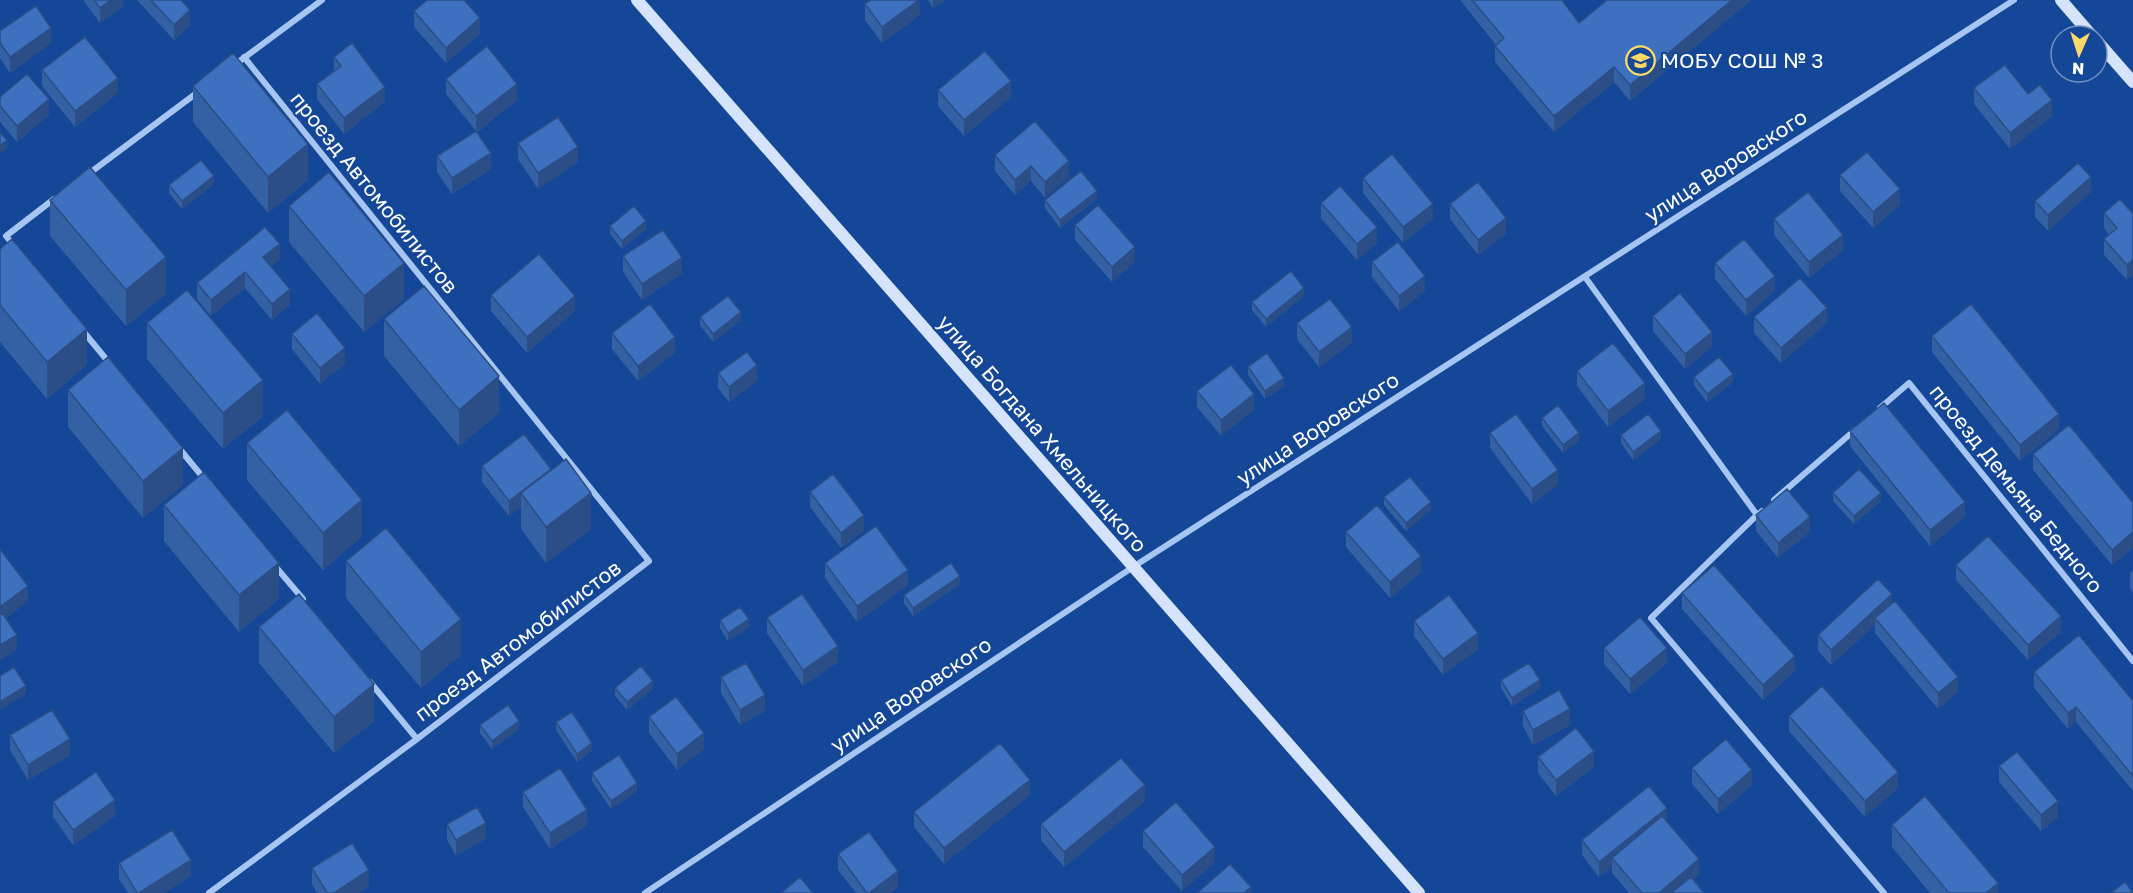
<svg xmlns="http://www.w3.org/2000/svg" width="2133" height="893" font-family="'Golos Text',sans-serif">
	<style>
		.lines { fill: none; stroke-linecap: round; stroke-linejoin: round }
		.street { stroke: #a6c5f2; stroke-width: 6 }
		.secondary { stroke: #d5e4fc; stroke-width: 12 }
		.wall { fill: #3460a4 }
		.shaded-wall { fill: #2b4e86 }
		.building { fill: #3d70bf; stroke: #2b4e86; stroke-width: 1.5 }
		.labels { text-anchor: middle; stroke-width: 4.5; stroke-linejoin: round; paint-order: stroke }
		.poi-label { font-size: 21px; fill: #fff; stroke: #144797; text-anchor: start }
		.street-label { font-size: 21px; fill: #fff; stroke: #144797 }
	</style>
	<rect width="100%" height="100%" fill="#144797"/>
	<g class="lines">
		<path class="street" d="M233 66 322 0
			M87 175 198 92
			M14 246 6 236 54 199
			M1585 277 1757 515 1762 511
			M83 331 111 365
			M1880 408 1909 383 2133 661
			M178 447 206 481
			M1774 500 1855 430
			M1757 515 1651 618 1884 893
			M275 566 303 599
			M370 682 417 739
			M209 893 417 739 649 561 244 57
			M645 893 1133 567 2014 0"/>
		<path class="secondary" d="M637 0 1419 893
			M2061 0 2092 36
			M2097 41 2133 82"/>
	</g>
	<path class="wall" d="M83 0H123V6L100 23Z
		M137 0H181L190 25 174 40Z
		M928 0H946L933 8Z
		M1460 0H1562L1579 23 1751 0 1630 101 1614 82 1554 132 1495 62V46L1496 45Z
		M865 4 920 15 882 43 865 20Z
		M414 11 480 34 446 63 414 27Z
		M0 31 51 43 10 73 0 58Z
		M334 57 385 102 344 134 317 99V84L334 71Z
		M42 70 118 93 75 127 42 86Z
		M446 79 517 100 477 132 491 169 452 194 437 172V156L476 131 446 94Z
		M193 86 308 180 268 213 193 122Z
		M1974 88 2028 94 2052 116 2010 149 1974 104Z
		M938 90 1011 97 964 136 938 106Z
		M0 97 49 115 17 142 0 122Z
		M518 143 578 162 538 189 518 159Z
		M995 155 1069 177 1045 198 1031 181 1015 195 995 171Z
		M1840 175 1900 205 1873 228 1840 191Z
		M1363 178 1433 219 1403 243 1363 193Z
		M214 184 182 209 169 193V185Z
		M2091 192 2048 231 2035 217V201Z
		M1097 199 1060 228 1045 208V200Z
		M50 200 166 294 126 326 50 236Z
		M1321 203 1377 243 1357 260 1321 218Z
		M1450 204 1506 234 1478 255 1450 219Z
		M289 206 404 299 364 332 289 242Z
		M2104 213 2133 214 2127 280 2104 255V239L2109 235 2104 228Z
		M1774 219 1843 250 1809 278 1774 235Z
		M1075 225 1135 262 1112 282 1075 240Z
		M610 226 646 229 622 249 610 234Z
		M0 249 87 365 47 399 0 342Z
		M623 256 682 273 642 300 623 272Z
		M280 259 271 266 290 305 272 320 245 288 211 316 197 299V283Z
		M1372 262 1425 291 1399 311 1372 277Z
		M1715 263 1775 291 1746 316 1715 279Z
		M491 295 575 311 527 353 491 311Z
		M1304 296 1266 327 1252 310V302Z
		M1653 316 1712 347 1685 369 1653 331Z
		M700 317 741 320 713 342 700 325Z
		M1754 317 1827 323 1781 363 1754 333Z
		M384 319 499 413 459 446 384 356Z
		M147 323 263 416 223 449 147 359Z
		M1297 323 1352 343 1319 367 1297 339Z
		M612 333 675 353 638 381 612 349Z
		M292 334 345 364 320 384 292 349Z
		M1932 336 2059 429 2020 461 1932 352Z
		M1248 367 1284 386 1265 399 1248 375Z
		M1577 371 1645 399 1608 427 1577 386Z
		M718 373 757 381 729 402 718 388Z
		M1694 377 1733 382 1707 402 1694 385Z
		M68 390 183 485 143 518 68 427Z
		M1197 391 1254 410 1221 436 1197 407Z
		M1542 418 1579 441 1563 453 1542 426Z
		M1850 431 1965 517 1930 546 1850 446Z
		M1490 433 1558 485 1532 504 1490 448Z
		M1621 435 1661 439 1633 460 1621 443Z
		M247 443 362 536 323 570 247 480Z
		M2033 454 2133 503V548L2112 565 2033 470Z
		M482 466 551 470 591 529 546 563 521 529V507L509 516 482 482Z
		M810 492 864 531 841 548 810 507Z
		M1833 493 1881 501 1854 524 1833 501Z
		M1384 497 1431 510 1406 531 1384 505Z
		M164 505 279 599 239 632 164 541Z
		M1756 515 1810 532 1778 558 1756 531Z
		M1346 532 1421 572 1390 598 1346 547Z
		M346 561 461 655 421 688 346 598Z
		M825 563 908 585 857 622 825 578Z
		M1956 565 2061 632 2028 660 1956 580Z
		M2133 571V593L2130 589V573Z
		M960 584 913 616 904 603V595Z
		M1682 593 1795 671 1763 700 1682 609Z
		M1892 604 1958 692 1938 709 1875 633V625L1831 665 1818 651V635Z
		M767 618 838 662 803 686 767 633Z
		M720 620 749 627 728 641 720 628Z
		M1414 621 1478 649 1443 675 1414 636Z
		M259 627 374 721 334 753 259 663Z
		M1604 648 1667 663 1630 694 1604 664Z
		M2034 672 2133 701V791L2076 722 2068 729 2034 688Z
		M721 677 765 711 740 725 721 693Z
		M1501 680 1540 688 1512 706 1501 688Z
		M615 688 653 689 627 710 615 696Z
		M1523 711 1570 725 1533 745 1523 726Z
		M1789 716 1898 788 1865 817 1789 731Z
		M649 717 704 749 677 770 649 733Z
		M556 722 592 751 577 762 556 730Z
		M480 725 519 729 492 749 480 733Z
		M10 735 70 755 28 780 10 750Z
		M1538 757 1594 767 1556 796 1538 773Z
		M1999 766 2058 817 2041 831 1999 782Z
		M1692 768 1752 785 1718 814 1692 784Z
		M592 773 637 791 611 809 592 781Z
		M523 792 587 825 550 849 523 807Z
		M1030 795 944 864 914 827V812Z
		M1145 801 1064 867 1041 840V824Z
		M53 802 115 816 73 845 53 817Z
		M447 824 486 838 456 856 447 840Z
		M1892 825 1998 893H1930L1892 847Z
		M1143 831 1215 862 1182 891 1143 847Z
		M1582 840 1699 875 1693 880 1704 893H1629L1612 873V867L1599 877 1582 855Z
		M838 854 898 887 890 893H856L838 870Z
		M119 863 191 876 164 893H128L119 879Z
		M312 868 369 886 358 893H317L312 884Z"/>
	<path class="shaded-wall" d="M111 0H123V6L100 23V8Z
		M920 0V15L882 43V27Z
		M933 0H946L933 8Z
		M1732 0H1751L1630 101V85Z
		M190 10V25L174 40V25Z
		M480 18V34L446 63V48Z
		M51 28V43L10 73V57Z
		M1614 67V82L1554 132V116Z
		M118 78V93L75 127V111Z
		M1011 81V97L964 136V120Z
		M517 84V100L476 132V116Z
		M385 87V102L344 134V118Z
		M49 99V115L17 142V126Z
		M2052 100V116L2010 149V133Z
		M7 140V148L0 154V146Z
		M308 144V180L268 213V177Z
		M578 147V162L538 189V173Z
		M491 153V169L452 194V178Z
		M1069 161V177L1045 198V182Z
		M1031 166V181L1015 195V180Z
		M214 176V184L182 209V201Z
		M2091 177V192L2048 231V215Z
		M1900 189V205L1873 228V212Z
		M1097 191V199L1060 228V220Z
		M1433 204V219L1403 243V227Z
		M1506 218V234L1478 255V240Z
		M646 221V229L622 249V241Z
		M1377 227V243L1357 260V244Z
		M1843 235V250L1809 278V262Z
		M280 244V259L263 273V257Z
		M1135 247V262L1112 282V267Z
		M166 257V294L126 326V290Z
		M682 258V273L642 300V284Z
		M2133 259V275L2127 280V265Z
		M404 263V299L364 332V296Z
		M245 272V288L211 316V300Z
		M1425 276V291L1399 311V296Z
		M1775 276V291L1746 316V300Z
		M1304 288V296L1266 327V319Z
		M290 289V305L272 320V304Z
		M575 296V311L527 353V337Z
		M1827 308V323L1781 363V348Z
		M741 312V320L713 342V334Z
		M1352 327V343L1319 367V352Z
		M87 329V365L47 399V362Z
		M1712 332V347L1685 369V354Z
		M675 337V353L638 381V366Z
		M345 348V364L320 384V368Z
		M757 365V381L729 402V387Z
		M1733 374V382L1707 402V394Z
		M499 376V413L459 446V410Z
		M1284 378V386L1265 399V391Z
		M263 380V416L223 449V413Z
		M1645 383V399L1608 427V411Z
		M1254 394V410L1221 436V420Z
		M2059 414V429L2020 461V445Z
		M1661 431V439L1633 460V452Z
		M1579 433V441L1563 453V445Z
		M183 448V485L143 518V481Z
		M551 469V484L521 493V507L509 516V501Z
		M1558 470V485L1532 504V489Z
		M591 493V529L546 563V527Z
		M1881 493V501L1854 524V516Z
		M362 500V536L323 570V533Z
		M1431 502V510L1406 531V523Z
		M1965 502V517L1930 546V530Z
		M864 515V531L841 548V533Z
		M1810 517V532L1778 558V543Z
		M2133 532V548L2112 565V550Z
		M1421 556V572L1390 598V582Z
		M279 563V599L239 632V595Z
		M908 570V585L857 622V606Z
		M960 576V584L913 616V608Z
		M28 586V601L0 623V607Z
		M1892 594V609L1875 618V625L1831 665V650Z
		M2061 616V632L2028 660V645Z
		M461 619V655L421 688V652Z
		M749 619V627L728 641V633Z
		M1478 633V649L1443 675V659Z
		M17 635V650L0 661V645Z
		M838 646V662L803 686V670Z
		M1667 648V663L1630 694V679Z
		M1795 656V671L1763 700V685Z
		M1958 677V692L1938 709V693Z
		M1540 680V688L1512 706V698Z
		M653 681V689L627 710V702Z
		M374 684V721L334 753V717Z
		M26 686V694L0 710V702Z
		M765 695V711L740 725V710Z
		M2076 707V722L2068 729V713Z
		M1570 709V725L1533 745V730Z
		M519 721V729L492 749V741Z
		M704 733V749L677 770V754Z
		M70 739V755L28 780V765Z
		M592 743V751L577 762V754Z
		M1594 751V767L1556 796V780Z
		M1752 770V785L1718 814V799Z
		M1898 772V788L1865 817V801Z
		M1030 780V795L944 864V848Z
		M637 783V791L611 809V801Z
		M1145 785V801L1064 867V852Z
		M115 800V816L73 845V830Z
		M2058 801V817L2041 831V815Z
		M1667 808V823L1612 858V867L1599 877V862Z
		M587 810V825L550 849V833Z
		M486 823V838L456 856V840Z
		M1215 847V862L1182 891V875Z
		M1699 859V875L1678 893H1659Z
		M191 860V876L164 893H139Z
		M369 870V886L358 893H334Z
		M898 871V887L890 893H869Z
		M1998 883V893H1986Z
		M1251 887V893H1244Z"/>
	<path class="building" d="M94 0H111L100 8Z
		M151 0H181L190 10 174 25Z
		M427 0H464L480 18 446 48 414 11Z
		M871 0H919L882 27 865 4Z
		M1472 0H1562L1579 23 1607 0H1732L1630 85 1614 67 1554 116 1495 46 1504 38Z
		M36 6 51 28 10 57 0 43V31Z
		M85 37 118 78 75 111 42 70Z
		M352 43 385 87 344 118 317 84 341 66 334 57Z
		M487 46 517 84 476 116 446 79Z
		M985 51 1011 81 964 120 938 90Z
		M233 53 308 144 268 177 193 86Z
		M2005 65 2028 94 2040 85 2052 100 2010 133 1974 88Z
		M27 74 49 99 17 126 0 106V97Z
		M558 117 578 147 538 173 518 143Z
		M1035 121 1069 161 1045 182 1031 166 1015 180 995 155Z
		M476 131 491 153 452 178 437 156Z
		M0 132 7 140 0 146Z
		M1867 152 1900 189 1873 212 1840 175Z
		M1392 154 1433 204 1403 227 1363 178Z
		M201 160 214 176 182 201 169 185Z
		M2078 163 2091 177 2048 215 2035 201Z
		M90 167 166 257 126 290 50 200Z
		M1081 171 1097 191 1060 220 1045 200Z
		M329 172 404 263 364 296 289 206Z
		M1478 182 1506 218 1478 240 1450 204Z
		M1340 186 1377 227 1357 244 1321 203Z
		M1808 192 1843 235 1809 262 1774 219Z
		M2120 199 2133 214V259L2127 265 2104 239 2117 228 2104 213Z
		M1098 205 1135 247 1112 267 1075 225Z
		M634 206 646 221 622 241 610 226Z
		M265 227 280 244 263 257 290 289 272 304 245 272 211 300 197 283Z
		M663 230 682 258 642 284 623 256Z
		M12 239 87 329 47 362 0 305V249Z
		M1744 239 1775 276 1746 300 1715 263Z
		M1398 242 1425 276 1399 296 1372 262Z
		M539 254 575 296 527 337 491 295Z
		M1291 271 1304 288 1266 319 1252 302Z
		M1800 278 1827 308 1781 348 1754 317Z
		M424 286 499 376 459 410 384 319Z
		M187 290 263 380 223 413 147 323Z
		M1680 293 1712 332 1685 354 1653 316Z
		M728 296 741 312 713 334 700 317Z
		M1330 299 1352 327 1319 352 1297 323Z
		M650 304 675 337 638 366 612 333Z
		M1971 304 2059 414 2020 445 1932 336Z
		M317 313 345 348 320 368 292 334Z
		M1613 343 1645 383 1608 411 1577 371Z
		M747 352 757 365 729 387 718 373Z
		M1267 353 1284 378 1265 391 1248 367Z
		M108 357 183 448 143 481 68 390Z
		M1719 357 1733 374 1707 394 1694 377Z
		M1231 365 1254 394 1221 420 1197 391Z
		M1884 403 1965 502 1930 530 1850 431Z
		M1558 405 1579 433 1563 445 1542 418Z
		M287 410 362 500 323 533 247 443Z
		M1516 414 1558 470 1532 489 1490 433Z
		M1648 414 1661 431 1633 452 1621 435Z
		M2069 425 2133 503V532L2112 550 2033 454Z
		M524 434 551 469 509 501 482 466Z
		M566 459 591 493 546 527 521 493Z
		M1859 469 1881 493 1854 516 1833 493Z
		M204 472 279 563 239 595 164 505Z
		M833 474 864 515 841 533 810 492Z
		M1410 477 1431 502 1406 523 1384 497Z
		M1787 489 1810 517 1778 543 1756 515Z
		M1377 505 1421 556 1390 582 1346 532Z
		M876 526 908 570 857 606 825 563Z
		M386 528 461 619 421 652 346 561Z
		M1988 536 2061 616 2028 645 1956 565Z
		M0 549 28 586 0 607Z
		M951 563 960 576 913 608 904 595Z
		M1714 565 1795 656 1763 685 1682 593Z
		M1878 579 1892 594 1831 650 1818 635Z
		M299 594 374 684 334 717 259 627Z
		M802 594 838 646 803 670 767 618Z
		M1449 595 1478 633 1443 659 1414 621Z
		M1895 601 1958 677 1938 693 1875 618Z
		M740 607 749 619 728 633 720 620Z
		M3 614 17 635 0 645V615Z
		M1640 617 1667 648 1630 679 1604 648Z
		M2079 635 2133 701V776L2076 707 2068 713 2034 672Z
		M746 663 765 695 740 710 721 677Z
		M1529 663 1540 680 1512 698 1501 680Z
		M641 666 653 681 627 702 615 688Z
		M14 667 26 686 0 702V676Z
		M1822 686 1898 772 1865 801 1789 716Z
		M1559 690 1570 709 1533 730 1523 711Z
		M676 697 704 733 677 754 649 717Z
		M508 705 519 721 492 741 480 725Z
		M52 710 70 739 28 765 10 735Z
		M572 712 592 743 577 754 556 722Z
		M1576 728 1594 751 1556 780 1538 757Z
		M1726 739 1752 770 1718 799 1692 768Z
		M1000 743 1030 780 944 848 914 812Z
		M2017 752 2058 801 2041 815 1999 766Z
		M619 755 637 783 611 801 592 773Z
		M1121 758 1145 785 1064 852 1041 824Z
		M560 768 587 810 550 833 523 792Z
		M96 772 115 800 73 830 53 802Z
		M1649 786 1667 808 1599 862 1582 840Z
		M1925 796 1998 883 1986 893H1949L1892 825Z
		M1176 802 1215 847 1182 875 1143 831Z
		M477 807 486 823 456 840 447 824Z
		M1662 816 1699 859 1659 893H1642L1612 858Z
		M172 830 191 860 139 893H137L119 863Z
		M869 832 898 871 869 893H867L838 854Z
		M352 843 369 870 334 893H327L312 868Z
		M1230 864 1251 887 1244 893H1197Z
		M800 877 813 893H781Z
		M1691 877 1704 893H1671Z
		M2125 882 2133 893H2111Z"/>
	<defs>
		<symbol id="school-ring" viewBox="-11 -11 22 22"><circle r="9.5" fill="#144797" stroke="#ffda67" stroke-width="1.5"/><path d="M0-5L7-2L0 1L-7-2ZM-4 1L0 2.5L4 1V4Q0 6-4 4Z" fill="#ffda67"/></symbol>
	</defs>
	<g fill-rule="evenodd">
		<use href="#school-ring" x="1624" y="44" width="33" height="33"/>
	</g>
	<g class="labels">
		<g class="poi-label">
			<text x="1661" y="68">МОБУ СОШ № 3</text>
		</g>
		<g class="street-label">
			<text transform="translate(1726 166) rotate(-33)" y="7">улица Воровского</text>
			<text transform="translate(374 193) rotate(51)" y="7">проезд Автомобилистов</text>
			<text transform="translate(1318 429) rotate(-33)" y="7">улица Воровского</text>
			<text transform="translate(1042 434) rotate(49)" y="7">улица Богдана Хмельницкого</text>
			<text transform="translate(2016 489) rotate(51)" y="7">проезд Демьяна Бедного</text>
			<text transform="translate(518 641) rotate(-37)" y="7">проезд Автомобилистов</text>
			<text transform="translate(911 695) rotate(-34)" y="7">улица Воровского</text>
		</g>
	</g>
	<g transform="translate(2079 54) rotate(183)"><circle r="28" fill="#144797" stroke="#7291c1" stroke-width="1.5"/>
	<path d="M0-4.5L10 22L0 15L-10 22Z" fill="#ffda67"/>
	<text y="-9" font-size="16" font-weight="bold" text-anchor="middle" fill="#ffffff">N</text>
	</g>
</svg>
